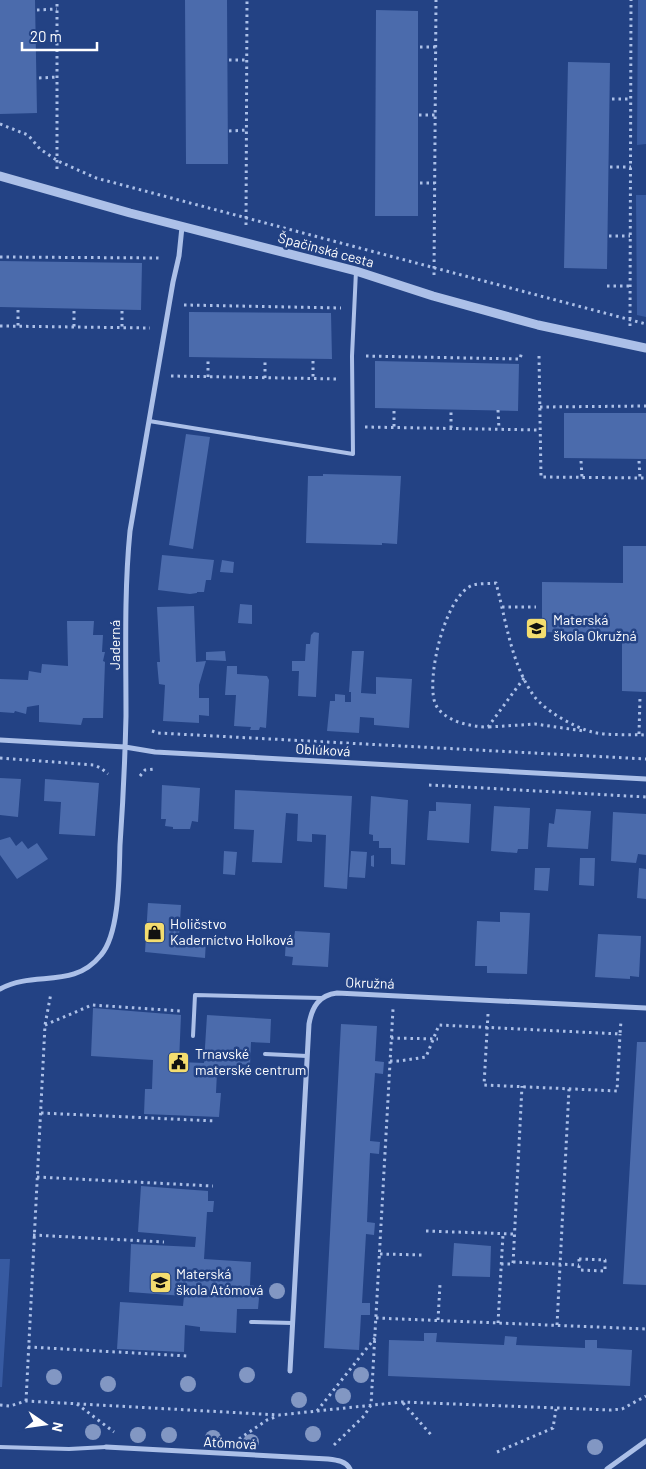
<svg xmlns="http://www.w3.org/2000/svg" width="646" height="1469" font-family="Barlow,sans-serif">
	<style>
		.green { fill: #375aa1 }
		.building { fill: #4b6bac }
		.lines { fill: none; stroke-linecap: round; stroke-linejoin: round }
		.path { stroke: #acc0e8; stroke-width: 3; stroke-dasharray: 2.5 4; stroke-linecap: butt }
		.service { stroke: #acc0e8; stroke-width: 4 }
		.minor { stroke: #acc0e8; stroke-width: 5 }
		.tertiary { stroke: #acc0e8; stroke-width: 9 }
		.tree { fill: #8297c3 }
		.labels { text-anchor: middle; stroke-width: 5; stroke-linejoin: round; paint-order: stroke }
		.street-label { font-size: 14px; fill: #fff; stroke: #234284 }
		.poi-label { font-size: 14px; fill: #fff; stroke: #234284; text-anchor: start }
	</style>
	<rect width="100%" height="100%" fill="#234284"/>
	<path class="green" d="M638 0H646V144L637 145Z
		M636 195H646V317L637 315Z
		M0 1259H10L2 1387H0Z"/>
	<path class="building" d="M0 0H35L37 113 0 114Z
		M185 0H227L228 164H186Z
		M376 10 418 11V216H375Z
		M568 62 610 63 607 269 564 268Z
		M0 261 142 263 141 310 0 307Z
		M189 312 331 313 332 359 189 357Z
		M375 361 519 364 518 411 375 408Z
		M564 413H646V459L564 458Z
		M186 434 210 437 193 549 169 545Z
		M323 474 401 476 397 544 382 543V545L306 543 308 476H323Z
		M623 546H646V692L622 691V633L539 632V630L542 631V582L623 583Z
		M162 555 214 560 211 580H206L204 592H197V593L190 594 158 590Z
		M222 560 234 562 233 573 220 572Z
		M240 604 252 605V624L238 623Z
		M194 606 196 662 206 661 199 685V698H209V716L199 715V723L163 721 165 685 159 684 157 662H160L157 607Z
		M67 621H94L93 635H103L102 652H105L103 661 105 662 103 718H83L81 725 39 722V705L27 707 26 714 15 711 14 713 0 712V679L28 680 29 671 41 673 42 664 68 666Z
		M314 632 319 633 316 697 298 696 299 671H292V661H305L306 644H310L311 635Z
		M225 651 226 661 206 660V652Z
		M352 651H364L361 693 376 694V677L412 679 409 728 374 725V718L360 717 359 733 327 731 330 701H335V694L345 695V702H351V692H349Z
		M227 666H237V674L267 676 269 680 266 728 260 727 259 730H250L251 727 234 726 236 695H225Z
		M0 778 21 779 18 817 0 815Z
		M45 779 99 783 95 836 59 834 61 802 44 801Z
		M162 785 200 788 198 822 192 821 190 829H173V827L165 826 166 819H161Z
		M235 790 352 796 347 889 324 887 326 835 312 834V842L297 841 298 814 286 813 282 863 252 862 254 830 234 829Z
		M371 796 408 800 405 865 391 864V848H379V841H373V835L369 834Z
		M436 802 471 804 469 843 427 840 429 811H436Z
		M494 806 530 808 528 849H518L517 853 491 851Z
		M556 809 591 811 588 849 547 847 549 823 554 824Z
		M613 812 646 814V855L638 854 636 863 611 861Z
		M10 837 16 846 22 841 28 849 37 843 48 859 17 879 0 855V840Z
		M224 851 237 852 235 875 223 874Z
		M351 851 367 852 365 878 349 877Z
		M374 855V867L371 866V856Z
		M580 858H595L594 886 579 885Z
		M535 868H550L548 891 534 890Z
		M639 868 646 869V899L637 898Z
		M148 903 181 905 179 937 206 940 205 958 145 952Z
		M500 912 530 913 527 974 487 973V966H475L477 921 500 922Z
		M295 931 330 933 328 967 292 965 293 957 285 956 286 938 294 939Z
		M598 934 641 936 639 977 630 976V979L595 977Z
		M93 1008 181 1015 179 1062 204 1063 207 1015 271 1019 270 1043 251 1042 250 1065 238 1064V1073L217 1072 216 1093H221L219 1117 144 1114 145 1089H152L153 1060 91 1056Z
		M341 1024 377 1026 375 1061 384 1062 383 1074 375 1073 370 1141 380 1142 379 1154 370 1153 367 1222 375 1223 374 1235 366 1234 362 1303H370V1315H361L359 1350 324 1348Z
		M637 1042H646V1285L623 1284Z
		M141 1186 208 1191V1201H214L213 1212H207L204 1259 251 1262 250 1285 260 1287 258 1309H237L236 1333 200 1331V1327L185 1325 184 1352 117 1349 120 1302 183 1306 184 1296 129 1292 131 1244 195 1247 196 1237 138 1232Z
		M454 1243 491 1246 490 1277 452 1276Z
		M424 1333H437L436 1342 504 1345 505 1336 517 1337 516 1345 585 1348V1340H597V1348L632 1350 630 1386 388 1376 389 1340 424 1341Z"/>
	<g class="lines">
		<path class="path" d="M37 10 57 9
			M420 47H436
			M229 60H247
			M39 78 58 77
			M612 99H631
			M419 115H435
			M0 124 28 135 40 149 58 161 96 178 646 324
			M229 131 247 130
			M610 167H631
			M57 169V0
			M420 183H435
			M246 225 247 0
			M609 236H630
			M0 257 161 258
			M434 275 436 0
			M607 286H631
			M184 305 341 308
			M18 310V326
			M74 311V327
			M122 311V328
			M0 326 150 328
			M630 326 631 0
			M366 356 520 359 522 351
			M539 356 541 477 646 478
			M313 361V379
			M171 376 339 379
			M208 377V360
			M265 378V361
			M540 407 646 406
			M498 410 499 429
			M394 411V427
			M365 427 540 430
			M451 428V412
			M581 461 582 477
			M639 461 640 478
			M502 607H536
			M524 678 488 727C471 727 442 721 435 703 426 678 445 595 473 585 480 583 489 584 496 583 506 620 511 664 534 696 545 711 574 727 592 732 609 736 629 734 646 735
			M489 727 535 724 584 731
			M152 731 158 733 646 759
			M639 734 640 697
			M0 758 94 765 101 768 108 774
			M140 776 145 770 154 769
			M429 785 646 797
			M488 1014 484 1085 617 1091 620 1034
			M45 1025 92 1005 181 1011
			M391 1038 438 1039
			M390 1061H399L426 1057 439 1025 620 1034 621 1021
			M41 1113 216 1121
			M37 1177 213 1186
			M426 1231 514 1234
			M33 1235 164 1242
			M380 1254 424 1255
			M579 1259 605 1260V1271L579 1270Z
			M513 1262 579 1265
			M501 1264H513L522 1086
			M376 1318 646 1329
			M438 1320 440 1284
			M498 1323 503 1234
			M557 1325 569 1089
			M28 1347 188 1356
			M26 1401 45 1025 51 993
			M403 1403 433 1437
			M77 1404 114 1432
			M0 1405 10 1406 26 1401 279 1415 402 1402 611 1410 622 1409 646 1396
			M317 1411 375 1338
			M239 1439 267 1420 278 1416
			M334 1445 364 1416 371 1405 393 1009
			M497 1452 553 1428 556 1409"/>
		<path class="service" d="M149 421 353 454 352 356 356 271
			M193 1036 195 995 321 998
			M265 1054 307 1056
			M251 1322 292 1323
			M0 1447 69 1449 106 1447"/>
		<path class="minor" d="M0 740 125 747 155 752 646 779
			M0 989C35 970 73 990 101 955 120 933 119 873 120 845 123 802 125 759 126 716 126 654 124 592 130 531L173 282 179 256 182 227
			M290 1371 309 1024C312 1007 319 995 337 993L646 1008
			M106 1447 328 1459C337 1460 346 1461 350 1469
			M607 1469 646 1441"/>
		<path class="tertiary" d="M0 176 130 213 356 271 433 296 538 325 646 348"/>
	</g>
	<g class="tree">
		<circle cx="277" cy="1291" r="8"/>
		<circle cx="247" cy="1375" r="8"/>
		<circle cx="361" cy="1375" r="8"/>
		<circle cx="54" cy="1377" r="8"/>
		<circle cx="108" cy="1384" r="8"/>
		<circle cx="188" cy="1384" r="8"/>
		<circle cx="343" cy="1396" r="8"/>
		<circle cx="299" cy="1400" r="8"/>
		<circle cx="93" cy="1432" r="8"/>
		<circle cx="313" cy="1434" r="8"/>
		<circle cx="138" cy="1435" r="8"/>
		<circle cx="169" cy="1435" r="8"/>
		<circle cx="213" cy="1438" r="8"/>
		<circle cx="251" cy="1442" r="8"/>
		<circle cx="595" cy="1447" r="8"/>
	</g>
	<defs>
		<symbol id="school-square" viewBox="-11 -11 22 22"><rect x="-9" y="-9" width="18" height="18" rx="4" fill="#f4dd6f" stroke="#234284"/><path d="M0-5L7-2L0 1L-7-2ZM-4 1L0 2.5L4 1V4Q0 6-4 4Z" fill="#111"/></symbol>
		<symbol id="shop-square" viewBox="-11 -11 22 22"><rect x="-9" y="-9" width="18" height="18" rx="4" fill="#f4dd6f" stroke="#234284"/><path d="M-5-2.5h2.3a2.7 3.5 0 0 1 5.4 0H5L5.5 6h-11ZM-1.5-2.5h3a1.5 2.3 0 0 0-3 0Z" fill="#111"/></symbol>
		<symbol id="civic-square" viewBox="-11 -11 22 22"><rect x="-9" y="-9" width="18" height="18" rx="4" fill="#f4dd6f" stroke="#234284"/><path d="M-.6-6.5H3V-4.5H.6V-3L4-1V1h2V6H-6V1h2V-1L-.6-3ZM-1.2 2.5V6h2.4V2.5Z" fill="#111"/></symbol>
	</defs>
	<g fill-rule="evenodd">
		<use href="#school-square" x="524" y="616" width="25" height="25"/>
		<use href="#shop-square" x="142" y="920" width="25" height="25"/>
		<use href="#civic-square" x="166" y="1050" width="25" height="25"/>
		<use href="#school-square" x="148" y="1270" width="25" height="25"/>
	</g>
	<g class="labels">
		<g class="street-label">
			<text transform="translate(326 250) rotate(15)" y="5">Špačinská cesta</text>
			<text transform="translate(115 645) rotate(-90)" y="5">Jaderná</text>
			<text transform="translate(323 750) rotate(3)" y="5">Oblúková</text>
			<text transform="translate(370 983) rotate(2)" y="5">Okružná</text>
			<text transform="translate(230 1443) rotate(3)" y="5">Atómová</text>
		</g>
		<g class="poi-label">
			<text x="553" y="625">Materská<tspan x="553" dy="16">škola Okružná</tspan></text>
			<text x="170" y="929">Holičstvo<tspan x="170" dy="16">Kaderníctvo Holková</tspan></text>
			<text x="195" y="1059">Trnavské<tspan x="195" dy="16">materské centrum</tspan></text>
			<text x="176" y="1279">Materská<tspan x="176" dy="16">škola Atómová</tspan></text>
		</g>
	</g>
	<g transform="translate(45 1424) rotate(103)" stroke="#234284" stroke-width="4" paint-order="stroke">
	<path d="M0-4L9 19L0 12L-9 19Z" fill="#ffffff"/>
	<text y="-8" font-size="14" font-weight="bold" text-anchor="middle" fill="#ffffff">N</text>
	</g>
	<path d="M22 42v8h75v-8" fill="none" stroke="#ffffff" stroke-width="2.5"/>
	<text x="30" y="42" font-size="15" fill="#ffffff" stroke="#234284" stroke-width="4" paint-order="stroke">20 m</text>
</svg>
